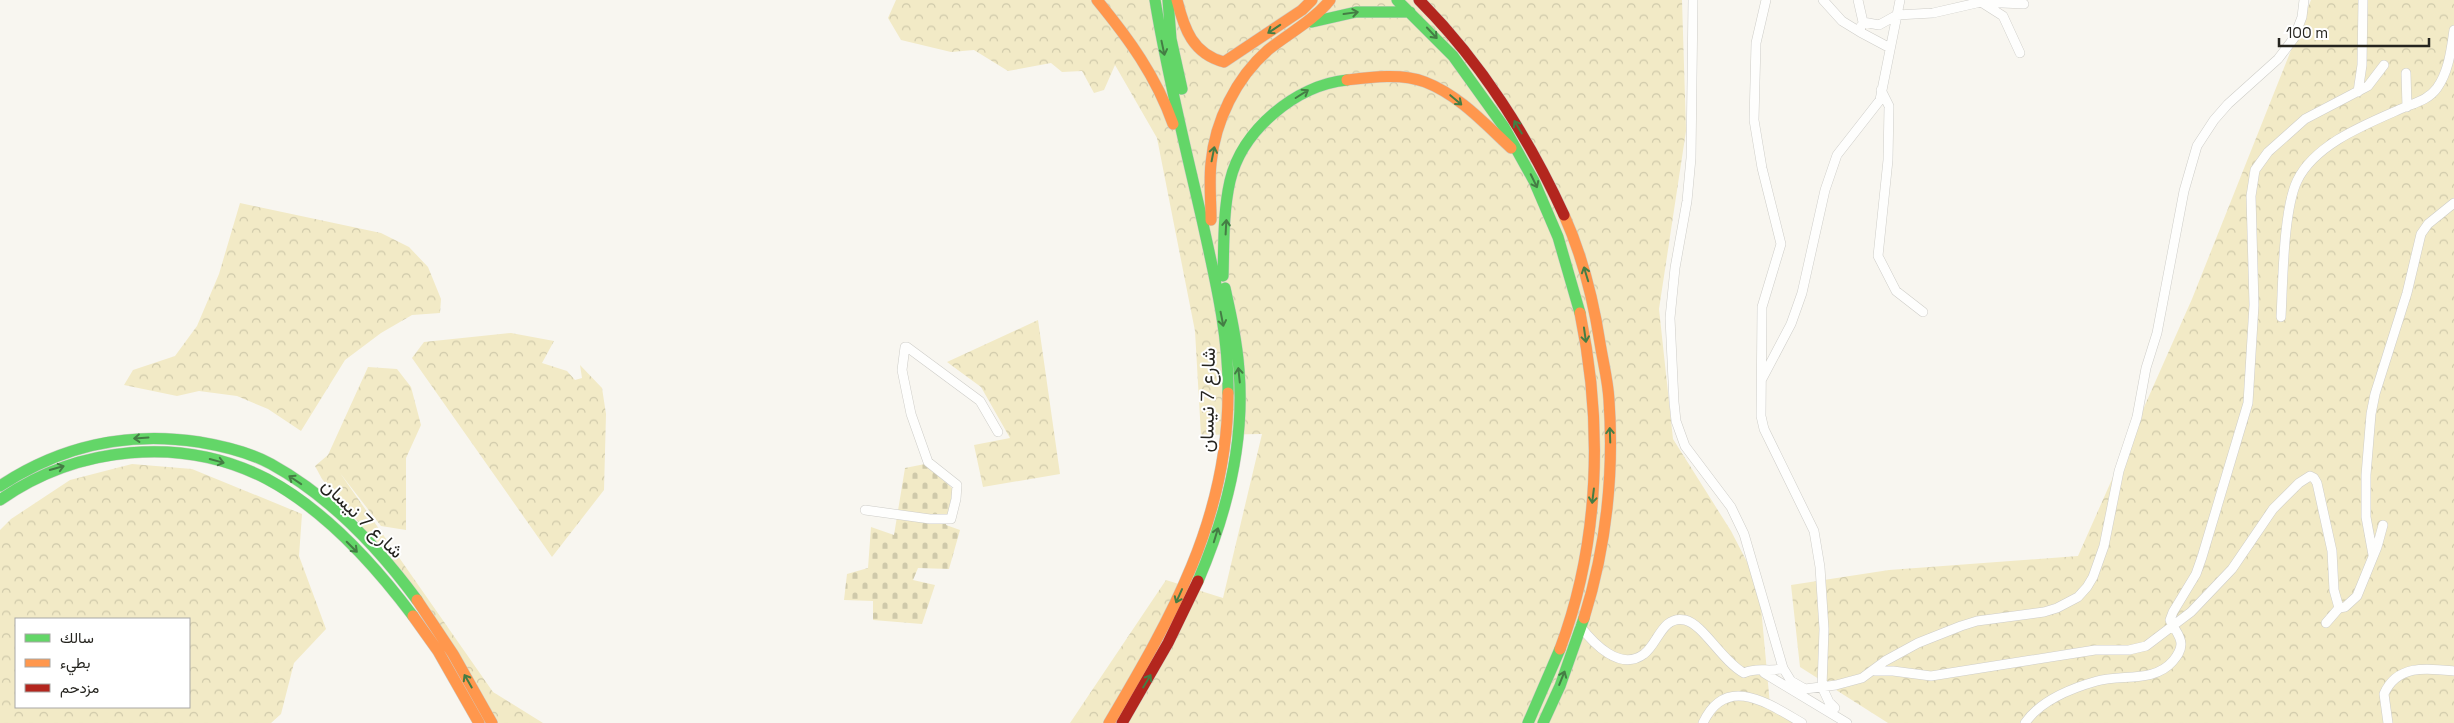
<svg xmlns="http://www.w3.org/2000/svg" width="2454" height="723" font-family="'Space Grotesk',Vazirmatn,sans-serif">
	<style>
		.forest { fill: url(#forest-crowns); fill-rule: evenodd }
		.cemetery { fill: url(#cemetery-stones) }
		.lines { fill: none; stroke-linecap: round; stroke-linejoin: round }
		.street-casing { stroke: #cecdc8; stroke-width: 10 }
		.fast-casing { stroke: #cecdc8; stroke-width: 12 }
		.slow-casing { stroke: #cecdc8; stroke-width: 12 }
		.jam-casing { stroke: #cecdc8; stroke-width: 12 }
		.street { stroke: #fefefd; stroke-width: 9 }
		.fast { stroke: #63d668; stroke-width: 11 }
		.slow { stroke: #ff974d; stroke-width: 11 }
		.jam { stroke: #b3261e; stroke-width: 11 }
		.oneway { stroke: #447d44 }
		.labels { text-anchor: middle; stroke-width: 4; stroke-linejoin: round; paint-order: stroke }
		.street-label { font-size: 19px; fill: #25241f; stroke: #fff }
	</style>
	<defs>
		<pattern id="forest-crowns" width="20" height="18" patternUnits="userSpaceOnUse" patternTransform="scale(1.25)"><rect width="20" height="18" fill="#f2eac6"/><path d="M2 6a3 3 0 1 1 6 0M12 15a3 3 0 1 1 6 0" fill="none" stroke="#cfc9aa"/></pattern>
		<pattern id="cemetery-stones" width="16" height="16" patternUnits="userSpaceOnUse" patternTransform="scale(1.25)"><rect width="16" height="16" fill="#f2eac6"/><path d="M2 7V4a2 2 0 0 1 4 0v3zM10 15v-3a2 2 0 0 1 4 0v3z" fill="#cfc9aa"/></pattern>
	</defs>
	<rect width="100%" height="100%" fill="#f8f6f0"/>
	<path class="forest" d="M896 0H1682L1686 131 1659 309 1673 439 1731 531 1759 585 1770 705 1801 723H1070L1166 580 1223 598 1262 434 1201 435 1195 331 1157 138 1115 65 1104 90 1094 93 1082 71 1062 72 1051 63 1008 71 974 50 951 52 901 40 888 18Z
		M2311 0H2454V723H1888L1800 667 1791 585 1889 570 2078 556 2192 299Z
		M240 203 381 233 409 247 428 267 441 299 440 313 412 315 381 333 345 360 301 431 268 409 237 396 199 391 177 396 124 385 133 370 175 356 197 326 219 274Z
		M1038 320 1060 474 983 487 974 445 1010 438 981 387 947 362Z
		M511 333 554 341 542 363 567 371 575 380 582 378 580 365 602 388 606 414 604 490 552 557 412 358 424 342Z
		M368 367 397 369 411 387 421 425 406 458V530L381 526 340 473 493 692 543 723H495L366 531 322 479 315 466 328 455Z
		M132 464 192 469 302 514 299 556 326 629 294 663 281 714 271 723H0V530L11 519 70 480ZM16 619H189V707H16Z"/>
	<path class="cemetery" d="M925 464 953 489 946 525 960 530 949 569 918 568 913 580 935 585 922 624 873 620V601L844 600 847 574 868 568 871 527 894 535 905 468Z"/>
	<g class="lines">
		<defs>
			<path id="street" d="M1693 0 1691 158 1687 201 1675 268 1670 318 1674 402 1676 421 1685 446 1731 507 1744 534 1783 668 1791 681 1805 689 1836 685 1862 678 1885 661 1918 643 1961 626 1977 621 2044 612 2057 608 2078 597 2087 587 2093 577 2104 546 2119 471 2137 417 2146 368 2157 333 2184 191 2197 146 2214 120 2228 104 2278 59 2294 38 2302 17 2304 0
				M1766 0 1756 43 1754 120 1762 168 1781 244 1762 307 1761 416 1764 429 1814 531 1820 567 1824 629 1822 687 1829 702 1835 708
				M1823 0 1842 21 1860 32
				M1858 0 1863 22 1879 25 1897 15 1933 13 1981 2 2003 16 2020 53
				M1981 2 2024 4
				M1861 26 1860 32 1890 48
				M2406 73 2407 107
				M1881 90 1889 106 1888 160 1878 256 1896 291 1923 312
				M2358 92 2362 65 2363 0
				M2281 317C2283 283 2283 211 2297 181 2315 143 2369 123 2405 107 2418 102 2429 99 2437 88 2449 71 2451 50 2454 30
				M907 347 980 401 998 432
				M1762 379 1791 324 1802 293 1825 190 1837 155 1880 100 1900 0
				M865 510 930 519H951L956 499 957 485 928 462 911 414 902 370 905 347
				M2373 555 2366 517V475L2371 414 2375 394 2407 293 2421 234 2428 224 2454 203
				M2326 623 2339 608 2345 607 2357 596 2377 547 2383 525
				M1580 626C1593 643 1620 672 1644 654 1658 644 1662 615 1685 620 1703 624 1722 661 1744 673 1759 666 1769 673 1783 668
				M1875 671H1893L1931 676 2095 650H2129L2146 646 2191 612 2232 569 2273 509 2299 483 2310 476 2314 478 2317 483 2332 551 2334 590 2339 608
				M1764 673 1847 723
				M1703 723C1726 673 1769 704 1802 723
				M2025 723C2040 701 2072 688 2097 681 2123 674 2154 683 2173 661 2177 656 2181 651 2181 644 2181 635 2173 628 2170 620L2173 612 2196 574 2202 557 2248 403 2254 305 2251 196 2255 170 2268 152 2305 119 2368 86 2384 65
				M2388 723 2384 694C2397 664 2427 668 2454 671"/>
			<path id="fast" d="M1155 0C1167 75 1186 149 1203 224 1215 279 1229 336 1228 393
				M1168 0 1171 39 1182 89
				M1397 0 1453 56 1504 127 1534 181 1558 237 1580 313
				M1312 22 1356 12H1410
				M1223 276C1224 244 1223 212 1230 181 1242 130 1296 85 1347 80
				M0 486C60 446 128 431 199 442 223 446 249 452 271 464 329 496 378 547 417 600
				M0 500C77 446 182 435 267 479 325 510 374 564 413 616
				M1198 581C1226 516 1245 442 1239 370 1237 342 1231 315 1225 288
				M1528 723 1560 649
				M1543 723 1560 686 1584 618"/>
			<path id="slow" d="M1097 0C1129 39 1156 76 1173 124
				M1177 0C1184 29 1193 54 1224 62L1302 10 1312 0
				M1347 80C1371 77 1402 73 1425 82 1459 95 1485 124 1511 148
				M1564 215C1583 257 1593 298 1600 343 1603 362 1608 381 1609 400 1614 473 1606 548 1584 618
				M1211 220C1211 201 1209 182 1211 163 1215 121 1236 78 1268 50 1289 33 1313 21 1330 0
				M417 600 453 654 492 723
				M413 616 438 651 479 723
				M1560 649C1600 542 1603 424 1580 313
				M1109 723C1171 618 1228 519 1228 393"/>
			<path id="jam" d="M1419 0C1480 61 1529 138 1564 215
				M1122 723 1168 643 1198 581"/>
		</defs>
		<use href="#street" class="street-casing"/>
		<use href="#fast" class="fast-casing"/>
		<use href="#slow" class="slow-casing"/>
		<use href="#jam" class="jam-casing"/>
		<use href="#street" class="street"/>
		<use href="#fast" class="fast"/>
		<use href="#slow" class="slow"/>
		<use href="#jam" class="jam"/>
	</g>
	<defs><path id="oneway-shaft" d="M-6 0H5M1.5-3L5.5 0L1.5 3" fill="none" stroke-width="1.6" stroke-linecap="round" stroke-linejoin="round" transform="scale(1.25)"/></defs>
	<g class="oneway">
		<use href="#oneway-shaft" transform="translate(1351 13) rotate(-8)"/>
		<use href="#oneway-shaft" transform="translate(1274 29) rotate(146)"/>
		<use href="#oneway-shaft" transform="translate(1432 33) rotate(47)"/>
		<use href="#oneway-shaft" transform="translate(1163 48) rotate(78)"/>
		<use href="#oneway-shaft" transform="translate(1302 94) rotate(-32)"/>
		<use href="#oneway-shaft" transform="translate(1456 100) rotate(40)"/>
		<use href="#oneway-shaft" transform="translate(1518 127) rotate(-121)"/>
		<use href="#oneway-shaft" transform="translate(1213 154) rotate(-79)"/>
		<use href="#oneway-shaft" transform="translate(1534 181) rotate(64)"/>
		<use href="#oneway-shaft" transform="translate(1226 227) rotate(-87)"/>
		<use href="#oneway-shaft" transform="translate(1586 274) rotate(-107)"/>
		<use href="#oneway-shaft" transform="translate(1222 319) rotate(79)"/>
		<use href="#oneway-shaft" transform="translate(1585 335) rotate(82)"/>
		<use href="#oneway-shaft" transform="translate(1239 375) rotate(-96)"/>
		<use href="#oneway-shaft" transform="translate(1610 435) rotate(-92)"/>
		<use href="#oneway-shaft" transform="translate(141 438) rotate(176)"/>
		<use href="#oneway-shaft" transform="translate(217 461) rotate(15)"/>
		<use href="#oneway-shaft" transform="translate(57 468) rotate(-16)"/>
		<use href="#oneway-shaft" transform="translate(295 480) rotate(-146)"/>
		<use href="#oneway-shaft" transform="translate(1593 496) rotate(97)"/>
		<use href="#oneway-shaft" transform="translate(1216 535) rotate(-73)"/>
		<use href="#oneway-shaft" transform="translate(352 547) rotate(45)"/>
		<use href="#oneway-shaft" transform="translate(1179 596) rotate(114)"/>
		<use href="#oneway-shaft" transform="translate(1562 678) rotate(-68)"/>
		<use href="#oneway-shaft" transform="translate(468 681) rotate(-120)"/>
		<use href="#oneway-shaft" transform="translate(1147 681) rotate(-59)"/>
	</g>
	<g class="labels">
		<g class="street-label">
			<text transform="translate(1207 400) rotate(-89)" y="7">شارع 7 نيسان</text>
			<text transform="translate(363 518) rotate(44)" y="7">شارع 7 نيسان</text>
		</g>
	</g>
	<rect x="15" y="618" width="175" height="90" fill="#ffffff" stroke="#a8a7a5"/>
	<rect x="25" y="634" width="25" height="8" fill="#63d668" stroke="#a8a7a5"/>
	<text x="60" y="643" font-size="15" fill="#25241f">سالك</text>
	<rect x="25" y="659" width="25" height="8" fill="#ff974d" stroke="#a8a7a5"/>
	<text x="60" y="668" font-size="15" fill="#25241f">بطيء</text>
	<rect x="25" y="684" width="25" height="8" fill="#b3261e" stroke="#a8a7a5"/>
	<text x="60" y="693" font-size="15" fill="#25241f">مزدحم</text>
	<path d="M2279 38v8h150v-8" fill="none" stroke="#25241f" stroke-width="2.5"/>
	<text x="2286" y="38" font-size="15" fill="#25241f" stroke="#ffffff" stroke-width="4" paint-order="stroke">100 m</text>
</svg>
